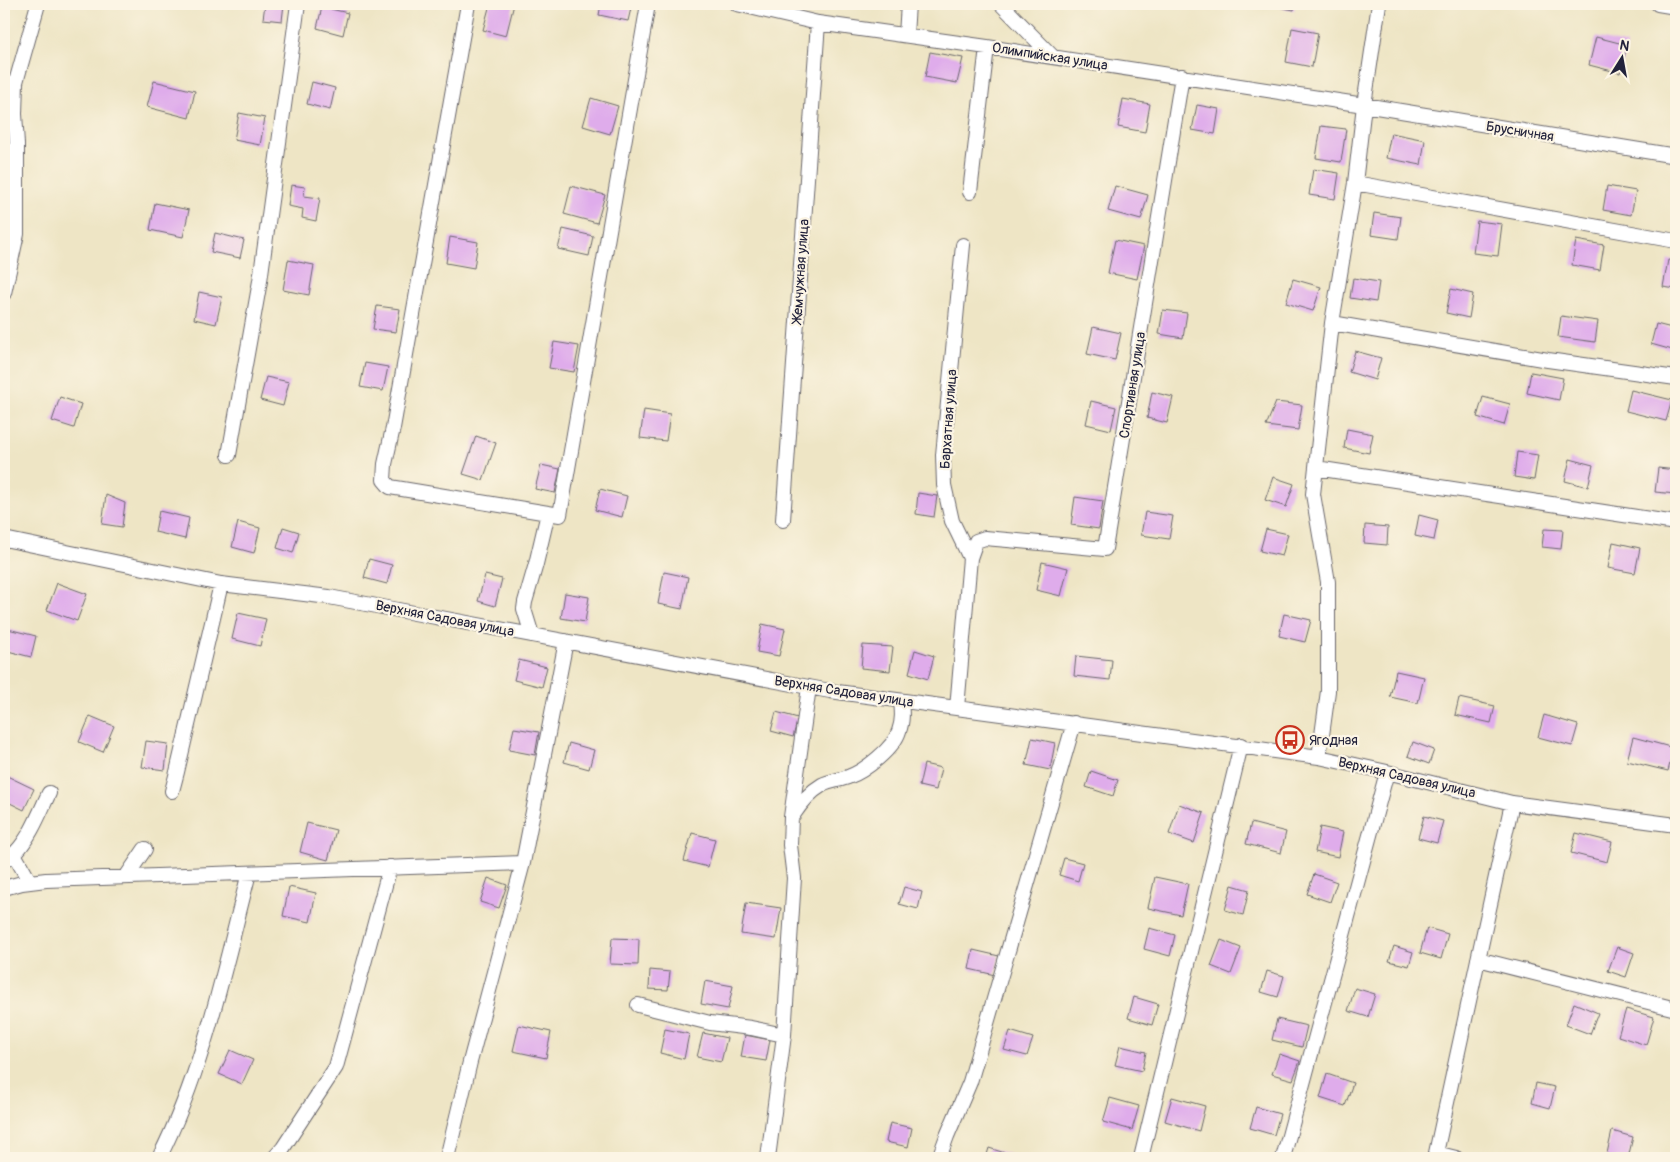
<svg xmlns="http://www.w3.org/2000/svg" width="1680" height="1162" font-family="Pangolin,sans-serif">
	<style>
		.building { fill: #dfaceb }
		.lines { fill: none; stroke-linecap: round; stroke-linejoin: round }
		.street-casing { stroke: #69666b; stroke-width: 16 }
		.street { stroke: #fff; stroke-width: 14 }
		.labels { text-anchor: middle; stroke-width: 4.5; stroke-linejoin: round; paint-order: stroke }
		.street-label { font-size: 14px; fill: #22223b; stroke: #fcf5e5 }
		.poi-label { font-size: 14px; fill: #22223b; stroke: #fcf5e5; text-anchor: start }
	</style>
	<rect width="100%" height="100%" fill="#fcf5e5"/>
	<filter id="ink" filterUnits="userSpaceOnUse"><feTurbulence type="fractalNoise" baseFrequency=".02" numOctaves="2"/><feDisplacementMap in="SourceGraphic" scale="10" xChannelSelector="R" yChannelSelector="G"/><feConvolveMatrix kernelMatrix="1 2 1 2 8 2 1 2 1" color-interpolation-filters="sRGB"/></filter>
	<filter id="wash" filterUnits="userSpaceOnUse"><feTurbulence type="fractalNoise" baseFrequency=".0096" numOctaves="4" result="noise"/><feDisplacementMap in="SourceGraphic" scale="20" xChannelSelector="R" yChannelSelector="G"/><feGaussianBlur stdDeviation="1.12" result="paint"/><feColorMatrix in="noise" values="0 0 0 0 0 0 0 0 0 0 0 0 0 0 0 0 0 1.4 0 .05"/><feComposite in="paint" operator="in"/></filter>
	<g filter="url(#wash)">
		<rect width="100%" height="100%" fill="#eee5c5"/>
		<g id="blocks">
			<path class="building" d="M265 4H284L282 21 263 19Z
				M490 4H514L506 36 483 30Z
				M601 4H632L628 21 599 15Z
				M1263 4H1295L1294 10Z
				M322 7 348 13 343 35 317 28Z
				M1292 28 1318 33 1312 67 1286 62Z
				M1596 37 1627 45 1620 73 1589 65Z
				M930 52 963 58 957 83 925 77Z
				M154 81 195 91 189 118 147 107Z
				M312 82 335 88 330 110 307 104Z
				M591 98 618 106 610 134 583 126Z
				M1123 99 1150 104 1145 132 1118 127Z
				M1197 105 1219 109 1215 134 1192 130Z
				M239 113 265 118 260 145 234 140Z
				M1321 126 1346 129 1341 162 1316 158Z
				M1391 133 1425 140 1421 165 1386 158Z
				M1313 169 1339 173 1335 199 1309 195Z
				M291 185 305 187 304 196 320 198 316 221 302 218 303 209 288 206Z
				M571 186 605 195 597 223 564 214Z
				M1115 186 1148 195 1141 220 1108 211Z
				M1607 186 1636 191 1631 215 1603 210Z
				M155 203 189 210 183 237 150 230Z
				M1374 213 1401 217 1398 239 1371 235Z
				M1477 221 1502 224 1498 256 1473 253Z
				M563 229 593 236 589 256 558 249Z
				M215 233 244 240 240 258 211 252Z
				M450 237 478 242 474 268 446 263Z
				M1115 240 1144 246 1137 279 1108 273Z
				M1576 240 1604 245 1600 270 1572 265Z
				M288 260 314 265 309 295 283 290Z
				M1668 260 1676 261V289L1663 287Z
				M1353 278 1379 282 1376 302 1350 298Z
				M1293 279 1321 287 1313 311 1286 303Z
				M1451 289 1473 294 1469 318 1446 313Z
				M199 292 222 297 216 324 194 319Z
				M377 306 400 309 396 332 373 329Z
				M1163 310 1187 313 1183 338 1159 334Z
				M1561 316 1598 321 1595 342 1558 337Z
				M1656 324 1676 329V351L1651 344Z
				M1093 327 1121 333 1115 360 1087 354Z
				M554 342 579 346 574 372 549 368Z
				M1355 351 1381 358 1375 380 1349 372Z
				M365 363 388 367 383 391 360 387Z
				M1531 372 1563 378 1559 400 1527 393Z
				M266 377 289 382 283 406 260 400Z
				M1631 390 1672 400 1666 421 1626 411Z
				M1152 392 1173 397 1167 423 1147 418Z
				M60 397 81 404 74 428 52 421Z
				M1483 397 1510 404 1504 425 1477 417Z
				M1091 401 1116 407 1111 430 1086 424Z
				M1276 402 1302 405 1298 430 1266 426Z
				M644 410 670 414 666 441 640 438Z
				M1347 429 1373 434 1369 453 1344 448Z
				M476 436 496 443 483 480 463 474Z
				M1517 452 1538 455 1534 480 1514 477Z
				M1570 459 1593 465 1588 487 1565 481Z
				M541 465 560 469 555 493 535 489Z
				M1658 468 1676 470V494L1655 492Z
				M1273 477 1294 484 1286 507 1265 500Z
				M600 489 627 496 622 517 595 510Z
				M918 493 937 496 934 517 916 514Z
				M106 495 125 503 122 527 102 524Z
				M1075 497 1103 501 1099 529 1071 525Z
				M159 511 189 518 185 539 155 532Z
				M1145 512 1173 516 1169 539 1141 535Z
				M1419 515 1438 520 1434 540 1415 536Z
				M238 522 260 528 254 553 232 547Z
				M1365 525 1388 527 1387 545 1364 543Z
				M283 527 299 532 293 553 277 548Z
				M1266 529 1288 534 1282 556 1260 551Z
				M1544 529 1563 530 1561 549 1542 547Z
				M1613 542 1640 548 1635 573 1608 568Z
				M369 559 392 565 387 584 364 578Z
				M1042 562 1068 568 1061 596 1036 590Z
				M664 572 688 577 682 609 658 604Z
				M485 575 502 579 495 606 478 601Z
				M57 583 87 594 77 621 47 610Z
				M565 593 589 597 585 622 561 618Z
				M238 613 266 619 260 646 232 639Z
				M1284 614 1311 620 1305 642 1279 636Z
				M762 624 785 629 779 656 757 652Z
				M8 629 36 636 31 657 4 650Z
				M863 645 893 647 890 671 861 668Z
				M915 650 934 656 928 679 909 673Z
				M1076 656 1112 660 1110 680 1074 676Z
				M519 660 547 667 542 687 514 680Z
				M1396 671 1424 677 1418 703 1390 697Z
				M1459 698 1495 706 1491 723 1455 715Z
				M776 712 798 718 793 737 771 731Z
				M1544 715 1578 725 1572 746 1538 737Z
				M90 716 114 726 103 752 79 742Z
				M514 728 539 732 535 755 509 750Z
				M1633 737 1674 748 1668 771 1627 761Z
				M1032 738 1055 743 1050 770 1026 765Z
				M146 741 168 744 165 770 142 767Z
				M1413 742 1434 750 1429 764 1408 756Z
				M569 743 594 750 589 769 564 762Z
				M924 764 941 768 936 790 919 786Z
				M1091 771 1118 780 1113 796 1086 787Z
				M5 775 34 789 24 810 4 800Z
				M1179 804 1204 813 1194 843 1169 834Z
				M1424 816 1443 821 1437 843 1418 838Z
				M307 823 336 830 328 860 300 852Z
				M1251 823 1286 832 1281 853 1246 844Z
				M1320 827 1343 832 1338 857 1315 852Z
				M692 833 715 839 708 867 684 861Z
				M1576 833 1612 842 1607 862 1571 853Z
				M1064 858 1083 863 1078 881 1059 875Z
				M1314 874 1337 882 1330 902 1307 894Z
				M1155 877 1188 884 1181 915 1148 908Z
				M488 878 507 885 499 908 480 902Z
				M1232 885 1249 890 1243 915 1225 910Z
				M289 887 316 893 310 922 283 916Z
				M904 887 922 892 918 909 899 904Z
				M746 903 781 908 776 939 741 934Z
				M1149 928 1175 935 1170 956 1144 949Z
				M1427 928 1448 934 1441 959 1420 953Z
				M612 938 639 939 638 965 610 964Z
				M1221 940 1241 948 1231 974 1211 966Z
				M1394 946 1413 952 1409 966 1389 961Z
				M1617 947 1634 953 1626 977 1608 971Z
				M973 950 999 956 995 975 969 969Z
				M650 970 670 972 668 990 649 989Z
				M1267 971 1284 976 1278 997 1261 992Z
				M705 981 733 986 728 1009 701 1004Z
				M1355 988 1375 994 1368 1017 1348 1011Z
				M1134 997 1158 1004 1152 1025 1128 1018Z
				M1574 1003 1598 1013 1590 1034 1566 1025Z
				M1626 1009 1654 1017 1646 1045 1618 1036Z
				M1277 1019 1307 1026 1302 1047 1272 1040Z
				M519 1025 551 1032 546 1058 513 1051Z
				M665 1029 689 1034 684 1059 660 1053Z
				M1010 1031 1033 1038 1027 1056 1004 1050Z
				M703 1033 727 1038 721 1062 697 1057Z
				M745 1035 770 1040 766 1061 741 1057Z
				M1120 1046 1146 1052 1142 1071 1115 1065Z
				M230 1050 253 1060 242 1084 219 1074Z
				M1279 1054 1300 1061 1293 1080 1272 1074Z
				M1327 1074 1353 1083 1345 1106 1320 1098Z
				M1536 1083 1555 1087 1550 1108 1532 1103Z
				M1172 1097 1205 1106 1199 1131 1165 1121Z
				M1110 1098 1139 1106 1132 1130 1103 1122Z
				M1256 1107 1280 1114 1274 1135 1250 1128Z
				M890 1123 912 1128 908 1147 886 1142Z
				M1612 1131 1633 1137 1628 1158H1606Z
				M989 1148 1021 1158H986Z"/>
		</g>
	</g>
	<g filter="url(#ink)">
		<use href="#blocks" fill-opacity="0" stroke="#69666b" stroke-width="1"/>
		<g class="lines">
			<defs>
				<path id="street" d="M468 4 393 428 385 464 384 480 390 487 560 515 648 4
					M737 4 818 23 987 47 1364 105 1676 156
					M1001 4 1053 57
					M1658 4 1676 7
					M906 35 908 4
					M1355 183 1676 241
					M970 192 987 47
					M4 293 17 234V144L15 114 16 82 38 4
					M1332 323 1548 360 1676 378
					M229 455 260 281 298 4
					M1316 468 1676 523
					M783 520 818 23
					M4 539 221 584 329 597 830 691 1319 757 1387 772 1512 803 1676 825
					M970 558 976 541 985 538 1105 549 1182 76
					M532 635 524 609 525 602 536 564 548 513
					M957 708 970 558 952 521 944 485 943 455 963 245
					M1319 757 1328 691V582L1313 494 1332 323 1355 183 1364 105 1379 4
					M172 791 177 772 221 584
					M793 815C801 803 810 792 822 785 830 781 840 780 848 777 865 771 894 748 899 731 903 721 902 711 901 701
					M14 854 30 882
					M4 861C8 857 12 856 16 852 31 836 40 812 49 793
					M126 877 145 849
					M4 888 22 883 46 880 523 863
					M1478 959 1676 1009
					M638 1005 710 1023 751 1028 784 1035 794 878 790 845 791 817 809 687
					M159 1158C204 1069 224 969 249 873
					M274 1158 283 1148 336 1067 390 867
					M447 1158 470 1062 523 863 566 641
					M768 1158 784 1035
					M939 1158 947 1136 970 1082 1074 723
					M1141 1158 1241 745
					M1283 1158 1387 772
					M1456 1158 1436 1153 1512 803"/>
			</defs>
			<use href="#street" class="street-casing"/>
			<use href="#street" class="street"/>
		</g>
	</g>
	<defs>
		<symbol id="bus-ring" viewBox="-11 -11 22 22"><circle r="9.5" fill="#fcf5e5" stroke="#c8321e" stroke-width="1.5"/><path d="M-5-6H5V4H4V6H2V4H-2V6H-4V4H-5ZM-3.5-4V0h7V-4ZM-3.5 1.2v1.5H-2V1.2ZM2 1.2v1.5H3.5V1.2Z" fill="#c8321e"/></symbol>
	</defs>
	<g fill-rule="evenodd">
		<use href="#bus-ring" x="1274" y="724" width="32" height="32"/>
	</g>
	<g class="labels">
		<g class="street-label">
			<text transform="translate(1050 56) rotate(9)" y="5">Олимпийская улица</text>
			<text transform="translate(1520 131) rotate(9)" y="5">Брусничная</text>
			<text transform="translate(800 271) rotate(-86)" y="5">Жемчужная улица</text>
			<text transform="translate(1132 385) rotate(-81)" y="5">Спортивная улица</text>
			<text transform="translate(948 419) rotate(-86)" y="5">Бархатная улица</text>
			<text transform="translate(445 618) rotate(11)" y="5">Верхняя Садовая улица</text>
			<text transform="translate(844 691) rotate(9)" y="5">Верхняя Садовая улица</text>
			<text transform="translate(1407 777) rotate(13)" y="5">Верхняя Садовая улица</text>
		</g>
		<g class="poi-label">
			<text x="1309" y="745">Ягодная</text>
		</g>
	</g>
	<rect width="1680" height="1162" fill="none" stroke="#fcf5e5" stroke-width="20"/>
	<g transform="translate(1622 58) rotate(11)" stroke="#fcf5e5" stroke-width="4" paint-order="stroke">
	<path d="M0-4L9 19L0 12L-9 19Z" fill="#22223b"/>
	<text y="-8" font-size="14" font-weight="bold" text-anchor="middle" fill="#22223b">N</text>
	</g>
</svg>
